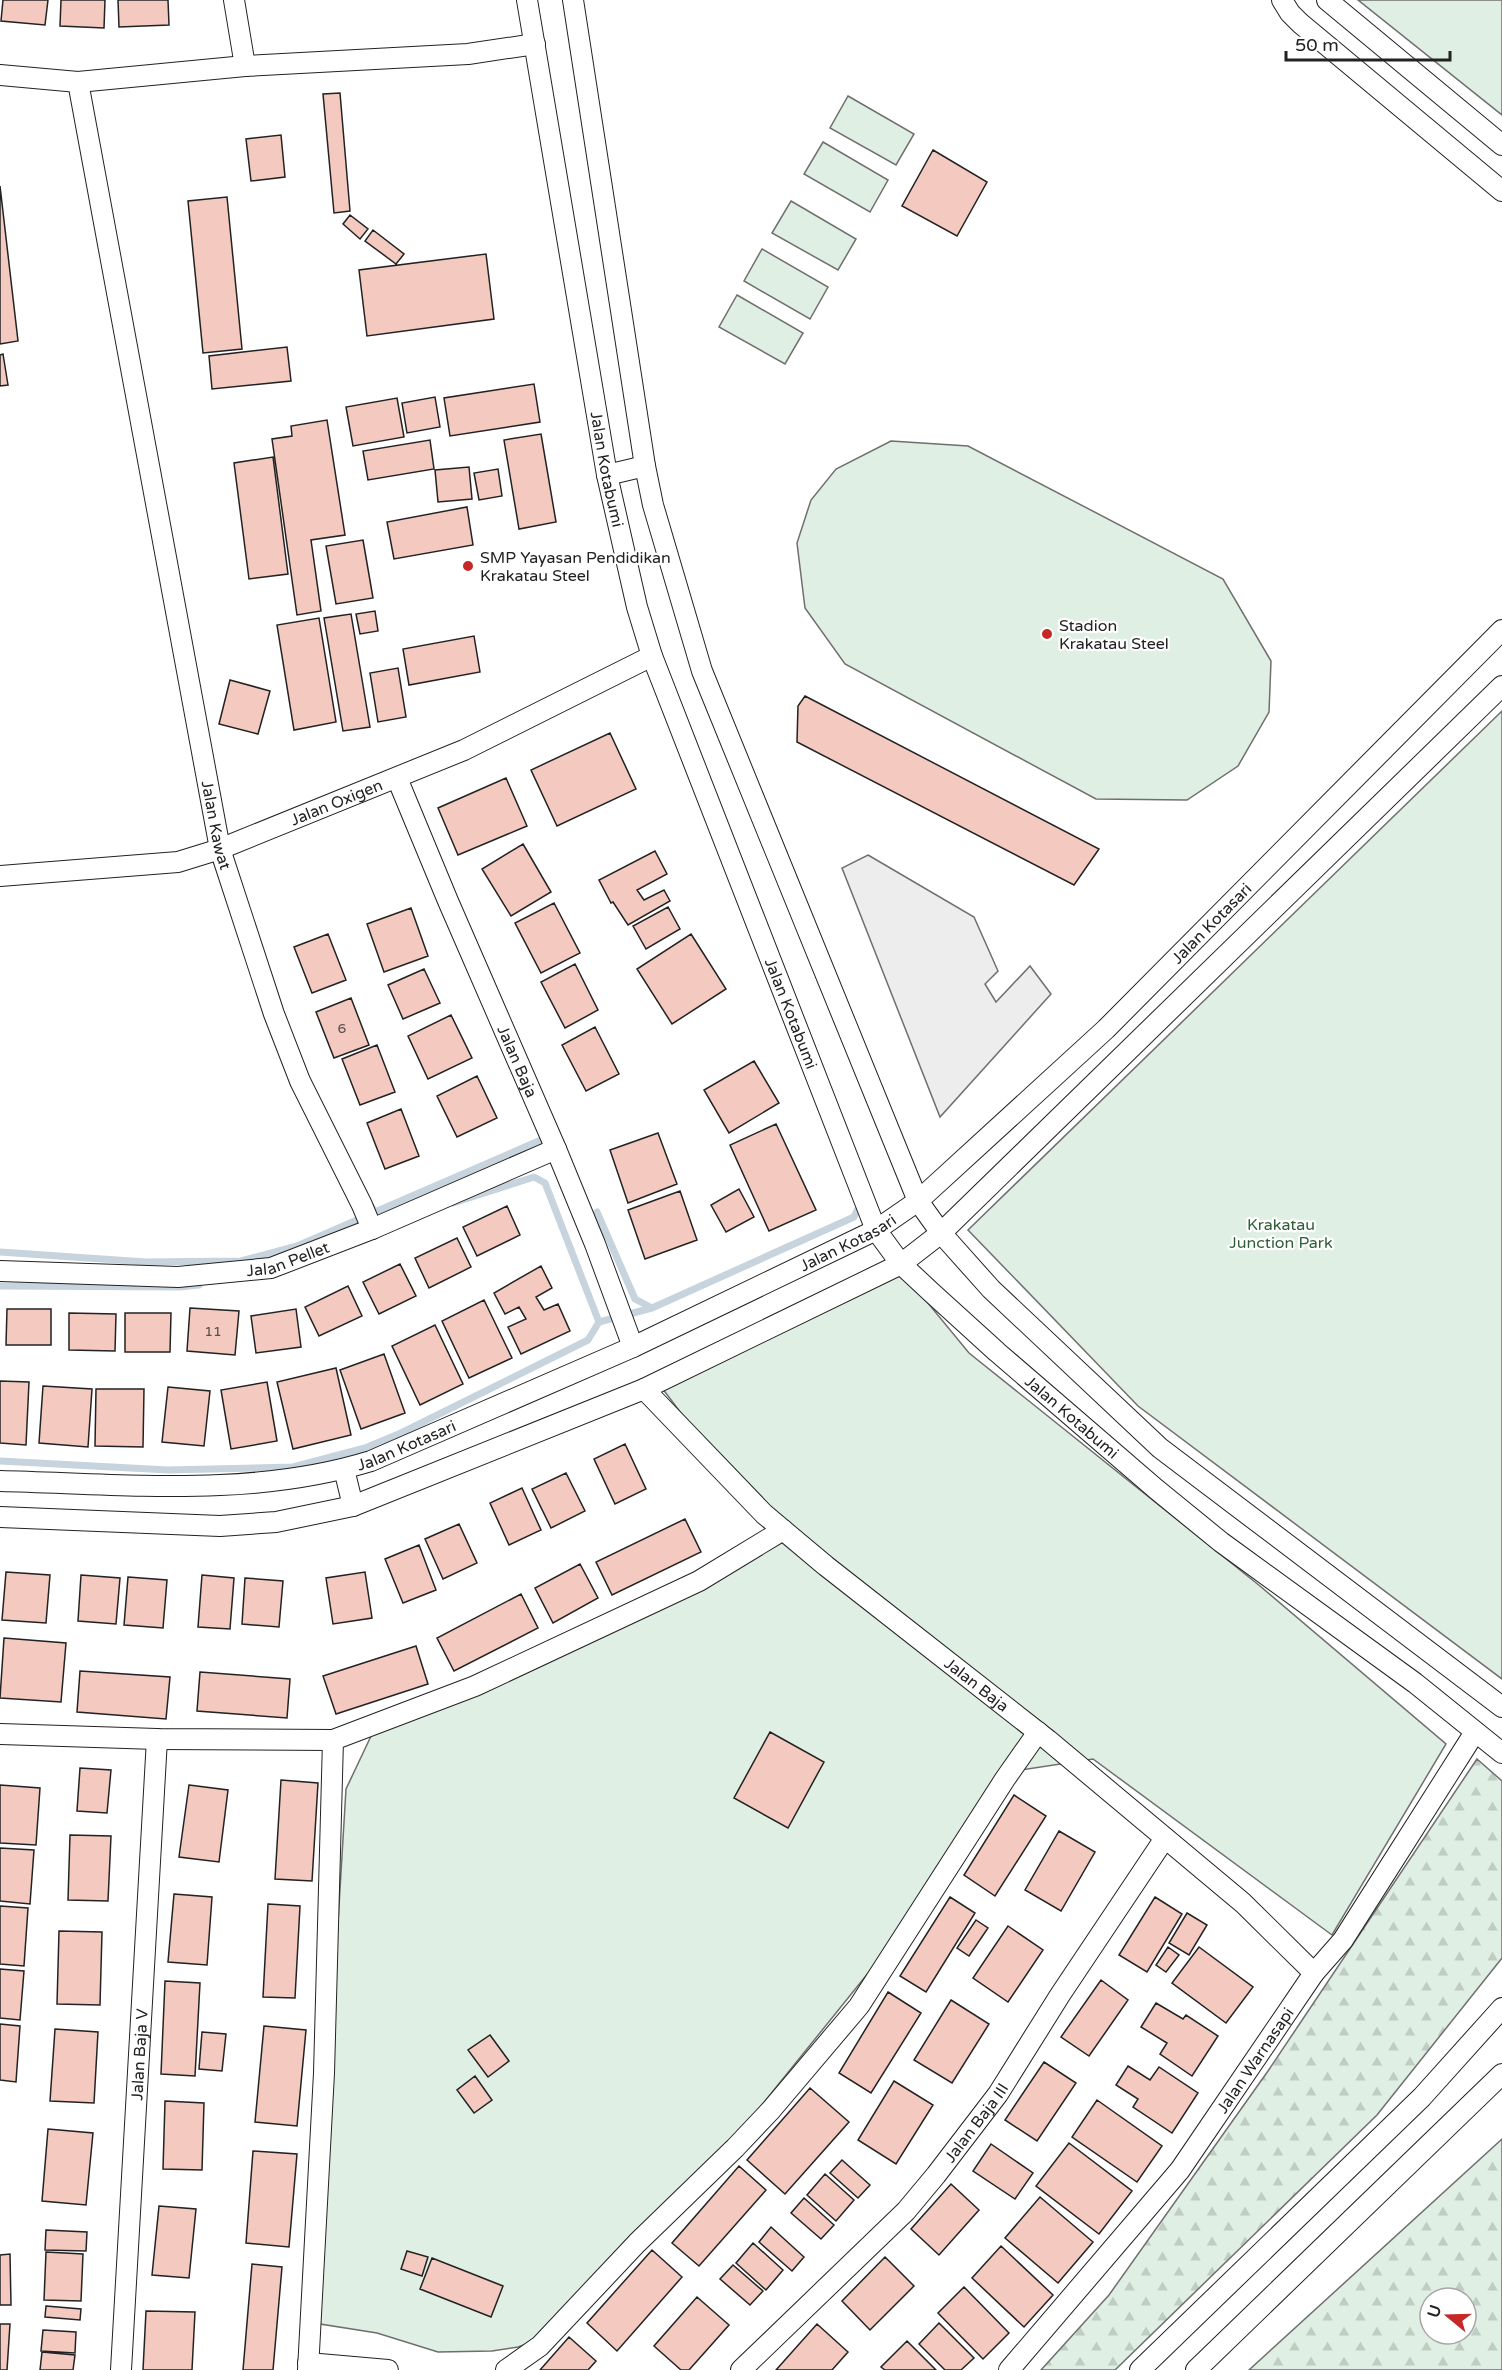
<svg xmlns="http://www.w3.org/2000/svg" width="1502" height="2370" font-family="'Varela Round',sans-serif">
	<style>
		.green { fill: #e0efe3; stroke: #6f6f6f; stroke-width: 1.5 }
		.forest { fill: url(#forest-firs); stroke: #6f6f6f; stroke-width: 1.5; fill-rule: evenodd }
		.parking { fill: #ededed; stroke: #6f6f6f; stroke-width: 1.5 }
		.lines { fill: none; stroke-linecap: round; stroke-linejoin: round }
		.stream { stroke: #c7d3dd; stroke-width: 7 }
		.building { fill: #f3c9c0; stroke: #222; stroke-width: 1.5 }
		.street-casing { stroke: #222; stroke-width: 22 }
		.street { stroke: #fff; stroke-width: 20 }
		.poi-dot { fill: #c62828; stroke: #fff; stroke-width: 2 }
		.labels { text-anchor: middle; stroke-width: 4.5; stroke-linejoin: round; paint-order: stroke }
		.number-label { font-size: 14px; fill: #564c4a }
		.street-label { font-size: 16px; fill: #222; stroke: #fff }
		.poi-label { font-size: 16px; fill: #222; stroke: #fff; text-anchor: start }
		.park-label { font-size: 16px; fill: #2f5e38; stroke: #fff }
	</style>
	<defs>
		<pattern id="forest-firs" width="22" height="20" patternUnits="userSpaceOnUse" patternTransform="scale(1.5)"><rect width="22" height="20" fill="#e0efe3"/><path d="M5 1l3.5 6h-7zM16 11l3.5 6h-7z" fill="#c0cdc2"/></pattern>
	</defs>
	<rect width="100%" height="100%" fill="#fff"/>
	<path class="green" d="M1358 0H1502V115Z
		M848 96 914 134 896 165 830 128Z
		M823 142 888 180 870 212 804 174Z
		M791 201 856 239 838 270 772 233Z
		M762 249 828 287 810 319 744 281Z
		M737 295 803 333 785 364 719 327Z
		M891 441 968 446 1223 579 1271 661 1269 712 1238 766 1187 800 1096 799 845 664 805 608 797 543 811 500 836 469Z
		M1502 711V1679L1138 1406 968 1230Z
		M895 1263 969 1353 1260 1586 1446 1744 1332 1935 1093 1759 1008 1772 898 1936 732 2142 538 2340 518 2347 492 2351 438 2352 377 2333 314 2323 346 1789 372 1734 777 1540 659 1384Z"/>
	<path class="forest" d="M1477 1759 1502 1781V1958L1377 2115 1115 2370H1041L1109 2295 1268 2071Z
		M1502 2139V2370H1249ZM1430 2298H1466V2334H1430Z"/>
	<path class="parking" d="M868 855 974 917 998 971 985 984 996 1002 1030 966 1051 994 940 1117 842 868Z"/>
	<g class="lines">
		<path class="stream" d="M453 1203 534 1177 545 1183 599 1322
			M371 1206 375 1212 541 1140
			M597 1212 635 1299 652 1308 854 1217 861 1202
			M0 1252 146 1262 241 1261 297 1246 364 1217
			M0 1286 180 1287 199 1285
			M0 1461 168 1470 293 1467 365 1448 401 1433 588 1340 599 1322 652 1308"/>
	</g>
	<path class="building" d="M3 0H48L45 25 1 21Z
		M61 0H105L104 28 60 26Z
		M118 0H168L169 25 119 27Z
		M340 93 350 211 334 213 323 94Z
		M281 135 285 177 251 181 246 139Z
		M933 150 987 182 957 236 902 206Z
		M0 186 18 341 0 344Z
		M227 197 242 349 203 353 188 201Z
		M350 215 368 229 360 239 343 224Z
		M373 230 404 254 396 264 365 241Z
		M486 254 494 319 367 336 359 270Z
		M287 347 291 381 212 389 209 356Z
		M3 354 8 385 0 386V355Z
		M534 384 540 422 450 436 444 398Z
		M435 397 440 427 407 433 402 403Z
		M397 398 404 437 353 446 346 407Z
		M327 420 345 535 311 540 321 611 297 615 272 439 292 436 291 426Z
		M541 434 556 522 519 529 504 440Z
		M430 440 434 469 368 480 363 451Z
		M273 457 288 574 249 579 234 463Z
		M469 467 472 499 438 502 435 470Z
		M498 469 502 496 479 500 474 473Z
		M467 507 473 545 394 559 387 522Z
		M363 540 373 598 336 604 326 546Z
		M375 611 378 631 360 634 356 614Z
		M351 614 370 727 343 731 324 618Z
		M319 618 336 722 294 730 277 625Z
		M474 636 480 672 409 685 403 649Z
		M398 668 406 717 378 722 370 673Z
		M230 680 270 691 258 734 219 724Z
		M805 696 1099 849 1074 885 797 742 798 706Z
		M610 733 636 789 557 826 531 770Z
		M506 778 527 826 458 855 438 808Z
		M523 844 551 892 511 916 482 869Z
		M655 851 667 874 637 890 644 900 664 890 670 901 628 925 613 902 611 903 599 880Z
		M554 903 580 953 541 973 515 923Z
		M668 907 680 929 646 949 633 926Z
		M411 908 428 956 384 972 367 924Z
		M328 934 346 980 312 993 294 947Z
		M691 934 726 989 672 1024 637 969Z
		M575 964 598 1010 565 1028 541 982Z
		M424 969 440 1003 403 1019 388 985Z
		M351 998 369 1045 334 1058 316 1012Z
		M451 1015 472 1058 428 1079 408 1036Z
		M595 1027 619 1074 586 1091 562 1045Z
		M377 1045 395 1092 360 1105 342 1059Z
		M754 1061 779 1103 729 1133 704 1090Z
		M477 1076 497 1118 457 1137 437 1096Z
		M401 1109 419 1156 385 1169 367 1123Z
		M776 1124 816 1210 769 1231 730 1145Z
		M658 1133 677 1184 628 1203 610 1150Z
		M739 1189 754 1217 726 1232 711 1205Z
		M680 1191 697 1240 645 1259 628 1210Z
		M507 1206 520 1235 477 1256 463 1227Z
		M457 1238 471 1267 429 1288 415 1258Z
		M400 1264 416 1296 379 1314 363 1282Z
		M541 1266 552 1288 536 1297 544 1310 558 1304 570 1331 521 1354 508 1327 526 1319 519 1307 505 1314 494 1293Z
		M348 1286 362 1316 319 1336 305 1307Z
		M484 1300 512 1358 469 1378 442 1321Z
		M190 1308 239 1311 235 1355 187 1351Z
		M7 1309H51V1345H6Z
		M296 1309 301 1347 256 1353 251 1316Z
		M69 1313 116 1314 115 1351 69 1350Z
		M125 1313H171L170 1352H125Z
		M435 1325 463 1384 420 1405 392 1346Z
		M384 1354 405 1413 361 1429 340 1370Z
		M336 1368 351 1435 293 1449 277 1382Z
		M0 1381 29 1382 26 1445 0 1443Z
		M267 1382 277 1441 231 1449 221 1390Z
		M43 1386 92 1389 88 1447 39 1443Z
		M168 1387 210 1391 204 1446 162 1442Z
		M96 1389H144L143 1447 95 1446Z
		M625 1444 646 1489 615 1504 594 1459Z
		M566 1473 585 1511 551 1528 532 1489Z
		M522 1488 541 1530 509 1545 490 1503Z
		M685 1519 701 1552 612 1595 596 1562Z
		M459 1524 477 1563 443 1579 425 1539Z
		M419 1545 436 1590 403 1603 385 1559Z
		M580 1564 598 1598 553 1623 535 1588Z
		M6 1572 50 1575 46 1623 2 1620Z
		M365 1572 372 1618 333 1624 326 1578Z
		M81 1575 120 1578 116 1624 78 1621Z
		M202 1575 234 1578 230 1629 198 1627Z
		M128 1577 167 1580 163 1628 124 1625Z
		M245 1578 283 1581 279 1627 242 1624Z
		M521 1594 538 1628 454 1671 437 1638Z
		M4 1638 66 1643 61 1702 0 1698Z
		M416 1646 428 1684 336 1714 323 1676Z
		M80 1671 170 1677 166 1719 77 1712Z
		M200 1672 290 1679 287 1718 197 1711Z
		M770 1732 824 1762 788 1828 734 1798Z
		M80 1768 111 1770 107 1813 77 1811Z
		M281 1780 318 1783 312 1881 275 1879Z
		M0 1785 40 1788 36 1845 0 1843Z
		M189 1785 228 1790 219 1862 179 1857Z
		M1014 1795 1046 1816 995 1896 964 1875Z
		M1059 1831 1095 1852 1061 1911 1025 1890Z
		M70 1835 111 1836 108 1901 68 1900Z
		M0 1848 34 1850 30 1904 0 1901Z
		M174 1894 212 1897 207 1965 168 1962Z
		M950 1897 975 1913 926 1992 900 1976Z
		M1155 1897 1182 1914 1147 1972 1119 1955Z
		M268 1904 300 1906 295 1998 263 1997Z
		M0 1906 28 1908 24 1966 0 1964Z
		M1187 1913 1207 1925 1189 1955 1169 1943Z
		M976 1920 988 1928 969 1956 957 1948Z
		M1008 1926 1043 1950 1008 2002 973 1978Z
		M59 1931 102 1932 100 2005 57 2004Z
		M1168 1947 1179 1955 1166 1972 1156 1965Z
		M1199 1947 1253 1987 1226 2023 1172 1983Z
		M0 1969 24 1971 20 2020 0 2018Z
		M1101 1980 1128 2000 1089 2056 1061 2037Z
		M165 1981 200 1983 195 2076 161 2074Z
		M888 1992 921 2013 871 2093 839 2073Z
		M951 2000 989 2024 952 2083 914 2060Z
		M1156 2003 1183 2019 1186 2015 1218 2036 1192 2076 1160 2054 1167 2043 1141 2027Z
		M0 2024 20 2026 16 2082 0 2080Z
		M264 2026 306 2030 297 2126 255 2122Z
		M55 2029 98 2032 94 2103 50 2101Z
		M202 2032 226 2034 222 2071 199 2069Z
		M490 2035 509 2061 488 2077 468 2050Z
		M1044 2062 1076 2083 1037 2141 1005 2120Z
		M1128 2066 1150 2080 1159 2067 1198 2093 1172 2133 1133 2107 1138 2099 1116 2085Z
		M475 2076 492 2100 474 2113 457 2090Z
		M894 2081 933 2105 896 2164 858 2140Z
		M810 2088 849 2122 785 2194 747 2160Z
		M1097 2100 1162 2146 1137 2182 1072 2137Z
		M165 2101 204 2103 202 2170 163 2169Z
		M48 2129 93 2133 86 2205 42 2201Z
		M1069 2143 1132 2191 1099 2234 1036 2186Z
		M991 2144 1033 2173 1015 2199 973 2171Z
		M253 2151 297 2154 289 2247 246 2243Z
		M842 2160 870 2185 858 2198 830 2173Z
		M739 2166 766 2190 699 2266 672 2243Z
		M825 2174 854 2200 836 2221 807 2195Z
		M951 2184 979 2210 939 2255 911 2229Z
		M1040 2197 1093 2242 1058 2283 1005 2238Z
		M804 2198 834 2225 821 2239 791 2213Z
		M159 2206 196 2209 189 2278 152 2275Z
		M771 2227 804 2257 792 2271 759 2242Z
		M46 2230 87 2232 86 2251 45 2250Z
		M753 2243 783 2270 766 2290 736 2263Z
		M1001 2246 1053 2295 1024 2327 972 2278Z
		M652 2250 682 2277 617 2351 587 2323Z
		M407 2251 428 2257 422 2276 401 2269Z
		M46 2252 83 2254 81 2301 44 2300Z
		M10 2254 11 2305H0V2255Z
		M885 2257 914 2286 870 2330 842 2301Z
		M432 2258 503 2286 491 2317 420 2289Z
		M252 2264 282 2267 273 2370H243Z
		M733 2265 763 2291 750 2305 720 2279Z
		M964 2287 1009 2333 983 2359 938 2313Z
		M697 2297 729 2325 689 2370H681L654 2346Z
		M46 2306 81 2309 80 2320 45 2317Z
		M146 2311 195 2312 192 2370H143Z
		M939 2323 974 2358 961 2370H945L919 2344Z
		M0 2324H10L7 2370H0Z
		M817 2324 848 2352 832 2370H776Z
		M43 2330 76 2332 75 2353 41 2351Z
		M569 2337 596 2361 588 2370H540Z
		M907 2341 936 2370H885L881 2367Z
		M42 2352 75 2355 73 2370H40Z"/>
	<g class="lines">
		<defs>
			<g id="street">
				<path d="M234 0 245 66"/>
				<path id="s1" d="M527 0 607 475 637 607 652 656 876 1230 901 1264 931 1292 997 1352 1156 1489 1221 1542 1415 1683 1502 1753"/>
				<path d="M573 0 645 466 653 505 702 671 918 1201 941 1233 991 1289 1160 1448 1502 1707"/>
				<path d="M1282 0 1290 13 1300 23 1502 191"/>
				<path d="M1327 0 1502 145"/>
				<path id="s2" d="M0 75 78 82 220 849 274 1014 300 1081 362 1205 372 1229"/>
				<path d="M78 82 245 66 468 54 535 44"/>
				<path d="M607 475 645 466"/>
				<path id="s3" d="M397 778 448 901 556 1149 595 1244 633 1347"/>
				<path id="s4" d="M0 876 178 862 220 849 464 750 652 656"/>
				<path id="s5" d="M0 1271 178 1277 271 1268 372 1229 556 1149"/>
				<path id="s6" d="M644 1389 764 1514 826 1566 1048 1740 1243 1903 1314 1973"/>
				<path d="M344 1469 353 1506"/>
				<path id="s7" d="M0 1481C124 1484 251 1498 371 1461L633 1347 876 1230 918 1201 1106 1029 1502 630"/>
				<path d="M0 1517 220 1526 276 1522 353 1506 644 1389 901 1264 941 1233 1502 686"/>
				<path d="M0 1734 157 1739 333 1740 475 1686 699 1581 783 1530"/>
				<path d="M308 2363 388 2370"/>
				<path id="s8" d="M121 2370 157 1739"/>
				<path d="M308 2370 324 2073 333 1740"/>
				<path d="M506 2370 540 2346 637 2243 735 2148 771 2110 859 2006 1005 1779 1038 1732"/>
				<path id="s9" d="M741 2370 906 2211 936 2175 998 2094 1060 1995 1165 1838"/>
				<path id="s10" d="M1009 2370 1180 2170 1314 1973 1343 1940 1475 1732"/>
				<path d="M1140 2370 1422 2097 1502 2008"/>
				<path d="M1196 2370 1502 2074"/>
			</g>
		</defs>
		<use href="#street" class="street-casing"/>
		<use href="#street" class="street"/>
	</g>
	<g class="poi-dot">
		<circle cx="468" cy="566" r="6"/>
		<circle cx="1047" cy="634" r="6"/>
	</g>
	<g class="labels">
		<g class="number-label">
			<text x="342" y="1033">6</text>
			<text x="213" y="1336">11</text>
		</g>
		<g class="street-label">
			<text dy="6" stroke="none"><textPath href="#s1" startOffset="476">Jalan Kotabumi</textPath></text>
			<text dy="6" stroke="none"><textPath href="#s4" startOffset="348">Jalan Oxigen</textPath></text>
			<text dy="6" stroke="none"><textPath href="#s2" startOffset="834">Jalan Kawat</textPath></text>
			<text dy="6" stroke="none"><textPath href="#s7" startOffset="1384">Jalan Kotasari</textPath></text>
			<text dy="6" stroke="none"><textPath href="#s1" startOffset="1052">Jalan Kotabumi</textPath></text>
			<text dy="6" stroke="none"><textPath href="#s3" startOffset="308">Jalan Baja</textPath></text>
			<text dy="6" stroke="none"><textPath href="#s7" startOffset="898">Jalan Kotasari</textPath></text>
			<text dy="6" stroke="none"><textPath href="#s5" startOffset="290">Jalan Pellet</textPath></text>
			<text dy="6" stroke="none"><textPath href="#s1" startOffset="1556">Jalan Kotabumi</textPath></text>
			<text dy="6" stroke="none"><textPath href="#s7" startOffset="412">Jalan Kotasari</textPath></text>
			<text dy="6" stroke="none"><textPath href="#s6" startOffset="446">Jalan Baja</textPath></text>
			<text dy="6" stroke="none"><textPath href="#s8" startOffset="316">Jalan Baja V</textPath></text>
			<text dy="6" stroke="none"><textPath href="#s10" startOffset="396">Jalan Warnasapi</textPath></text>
			<text dy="6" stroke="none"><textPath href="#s9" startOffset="342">Jalan Baja III</textPath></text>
		</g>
		<g class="poi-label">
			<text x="480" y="563">SMP Yayasan Pendidikan<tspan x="480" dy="18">Krakatau Steel</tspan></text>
			<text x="1059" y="631">Stadion<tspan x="1059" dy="18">Krakatau Steel</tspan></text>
		</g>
		<g class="park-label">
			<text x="1281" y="1230">Krakatau<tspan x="1281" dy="18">Junction Park</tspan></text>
		</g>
	</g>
	<g transform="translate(1448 2316) rotate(289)"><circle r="28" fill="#ffffff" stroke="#a7a7a7" stroke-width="1.5"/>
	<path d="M0-4.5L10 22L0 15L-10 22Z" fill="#c62828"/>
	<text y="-9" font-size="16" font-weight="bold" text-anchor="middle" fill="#222222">U</text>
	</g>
	<path d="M1286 51v9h164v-9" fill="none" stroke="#222222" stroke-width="3"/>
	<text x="1295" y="51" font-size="18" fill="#222222" stroke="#ffffff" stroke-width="4.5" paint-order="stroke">50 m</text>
</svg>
